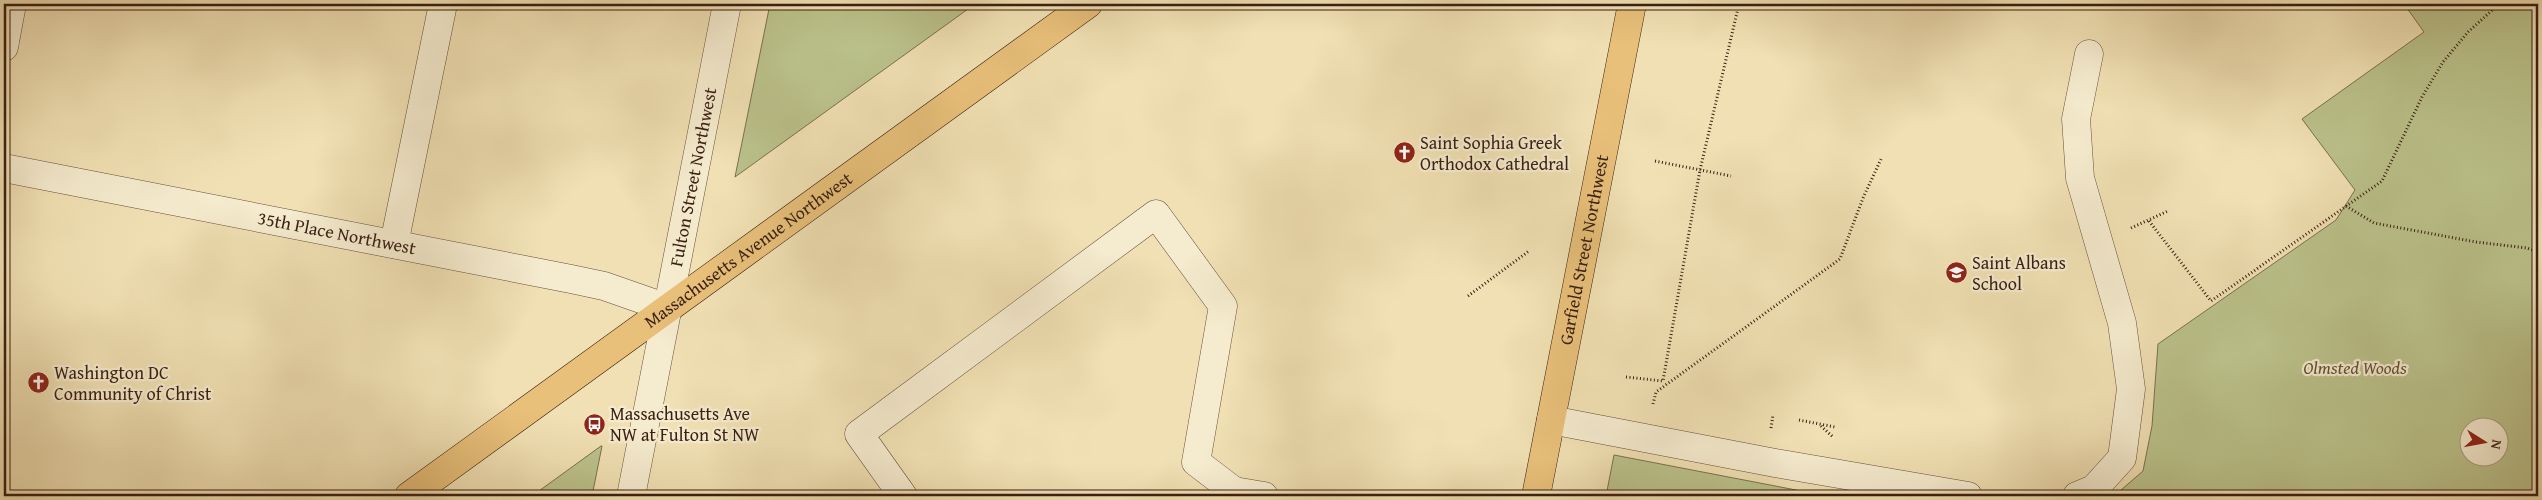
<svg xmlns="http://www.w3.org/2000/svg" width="2542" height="500" font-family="'Gentium Book Plus',serif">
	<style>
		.green { fill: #bbc28b; stroke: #7a704f; fill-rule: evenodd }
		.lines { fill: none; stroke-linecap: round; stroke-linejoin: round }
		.minor-casing { stroke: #674f3b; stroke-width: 29 }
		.major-casing { stroke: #391f13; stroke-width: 29 }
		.path { stroke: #391f13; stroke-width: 3; stroke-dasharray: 1 2.5; stroke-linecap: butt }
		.minor { stroke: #f5ebce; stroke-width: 28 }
		.major { stroke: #e8c07a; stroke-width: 28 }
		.labels { text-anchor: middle; stroke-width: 4.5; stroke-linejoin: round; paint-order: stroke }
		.poi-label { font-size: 18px; fill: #391f13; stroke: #f5ebce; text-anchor: start }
		.street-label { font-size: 18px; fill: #391f13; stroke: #f5ebce }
		.park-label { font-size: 18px; font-style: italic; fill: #605037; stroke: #f5ebce }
	</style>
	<rect width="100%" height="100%" fill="#f0e0b3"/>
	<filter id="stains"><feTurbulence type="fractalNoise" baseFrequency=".004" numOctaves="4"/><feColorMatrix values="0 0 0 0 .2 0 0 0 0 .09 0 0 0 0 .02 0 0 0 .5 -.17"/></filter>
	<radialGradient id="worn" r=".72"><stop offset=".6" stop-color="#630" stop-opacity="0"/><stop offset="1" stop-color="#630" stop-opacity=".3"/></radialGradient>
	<path class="green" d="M770 4H975L735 177Z
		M2404 4H2538V496H2114L2143 471 2152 426 2158 344 2336 220 2355 190 2302 119 2424 32ZM2470 428H2500V458H2470Z
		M602 446 592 496H532L601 446Z
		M1614 455 1822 495 1830 496H1606Z"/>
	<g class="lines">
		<defs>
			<g id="minor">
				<path d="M4 47 12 4"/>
				<path id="s1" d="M4 168 571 279 604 286 667 308"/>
				<path d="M394 244 443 4"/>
				<path d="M1551 420 1775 463 1968 496"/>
				<path id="s2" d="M631 496 727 4"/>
				<path d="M903 496 859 434 1156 214 1223 306 1196 462 1234 491"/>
				<path d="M1233 496 1234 491 1264 496"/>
				<path d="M2077 496 2094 489 2122 458 2131 389 2122 323 2080 178 2076 119 2089 54"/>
			</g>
			<g id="major">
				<path id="s3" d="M409 496 1088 4"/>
				<path id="s4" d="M1536 496 1632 4"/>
			</g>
		</defs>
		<use href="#minor" class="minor-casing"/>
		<use href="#major" class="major-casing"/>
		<path class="path" d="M1655 161 1731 176
			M2346 206 2374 223 2476 242 2527 248 2538 252
			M2149 221 2211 301 2382 181 2422 97 2443 62 2468 32 2499 4
			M2131 228 2168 211
			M1468 296 1529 251
			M2534 319 2538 317
			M1626 377 1663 381 1700 170 1739 4
			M1653 404 1656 392 1840 259 1863 198 1882 157
			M1799 420 1835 427
			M1821 426 1833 437
			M1771 428 1773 415"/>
		<use href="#minor" class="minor"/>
		<use href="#major" class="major"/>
	</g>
	<defs>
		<symbol id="church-disc" viewBox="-11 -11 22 22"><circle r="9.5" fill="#8f2418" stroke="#f5ebce"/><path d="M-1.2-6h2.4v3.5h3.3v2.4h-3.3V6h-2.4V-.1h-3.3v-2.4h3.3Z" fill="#fff"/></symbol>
		<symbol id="school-disc" viewBox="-11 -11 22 22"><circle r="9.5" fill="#8f2418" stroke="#f5ebce"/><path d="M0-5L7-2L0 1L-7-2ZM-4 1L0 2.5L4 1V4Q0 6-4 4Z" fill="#fff"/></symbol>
		<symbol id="bus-disc" viewBox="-11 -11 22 22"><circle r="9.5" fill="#8f2418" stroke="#f5ebce"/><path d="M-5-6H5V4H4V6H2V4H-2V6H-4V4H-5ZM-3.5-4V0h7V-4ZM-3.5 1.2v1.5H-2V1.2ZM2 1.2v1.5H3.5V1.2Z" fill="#fff"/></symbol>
	</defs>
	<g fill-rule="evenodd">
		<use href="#church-disc" x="1392" y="140" width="25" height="25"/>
		<use href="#school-disc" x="1944" y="260" width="25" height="25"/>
		<use href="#church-disc" x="26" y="370" width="25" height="25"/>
		<use href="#bus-disc" x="582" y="412" width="25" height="25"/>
	</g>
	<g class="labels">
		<g class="poi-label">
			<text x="1420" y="149">Saint Sophia Greek<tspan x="1420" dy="21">Orthodox Cathedral</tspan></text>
			<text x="1972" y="269">Saint Albans<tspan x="1972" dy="21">School</tspan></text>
			<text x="54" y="379">Washington DC<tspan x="54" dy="21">Community of Christ</tspan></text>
			<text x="610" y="420">Massachusetts Ave<tspan x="610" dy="21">NW at Fulton St NW</tspan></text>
		</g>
		<g class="street-label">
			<text dy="6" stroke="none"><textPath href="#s2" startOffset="325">Fulton Street Northwest</textPath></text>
			<text dy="6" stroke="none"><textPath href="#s1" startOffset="339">35th Place Northwest</textPath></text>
			<text dy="6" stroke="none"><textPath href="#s3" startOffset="419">Massachusetts Avenue Northwest</textPath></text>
			<text dy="6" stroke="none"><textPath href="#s4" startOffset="251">Garfield Street Northwest</textPath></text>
		</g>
		<g class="park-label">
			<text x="2355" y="374">Olmsted Woods</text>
		</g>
	</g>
	<rect width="2542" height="500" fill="none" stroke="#f0e0b3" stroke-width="20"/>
	<rect x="5" y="5" width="2532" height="490" fill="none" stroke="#391f13" stroke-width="2.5"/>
	<rect x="10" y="10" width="2522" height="480" fill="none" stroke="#391f13"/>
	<g transform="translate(2484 442) rotate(101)"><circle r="24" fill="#f5ebce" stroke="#aa9983"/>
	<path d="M0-4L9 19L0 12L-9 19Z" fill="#8f2418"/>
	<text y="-8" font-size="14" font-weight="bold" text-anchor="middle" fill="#391f13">N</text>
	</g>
	<rect width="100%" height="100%" filter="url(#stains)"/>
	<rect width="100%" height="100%" fill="url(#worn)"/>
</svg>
